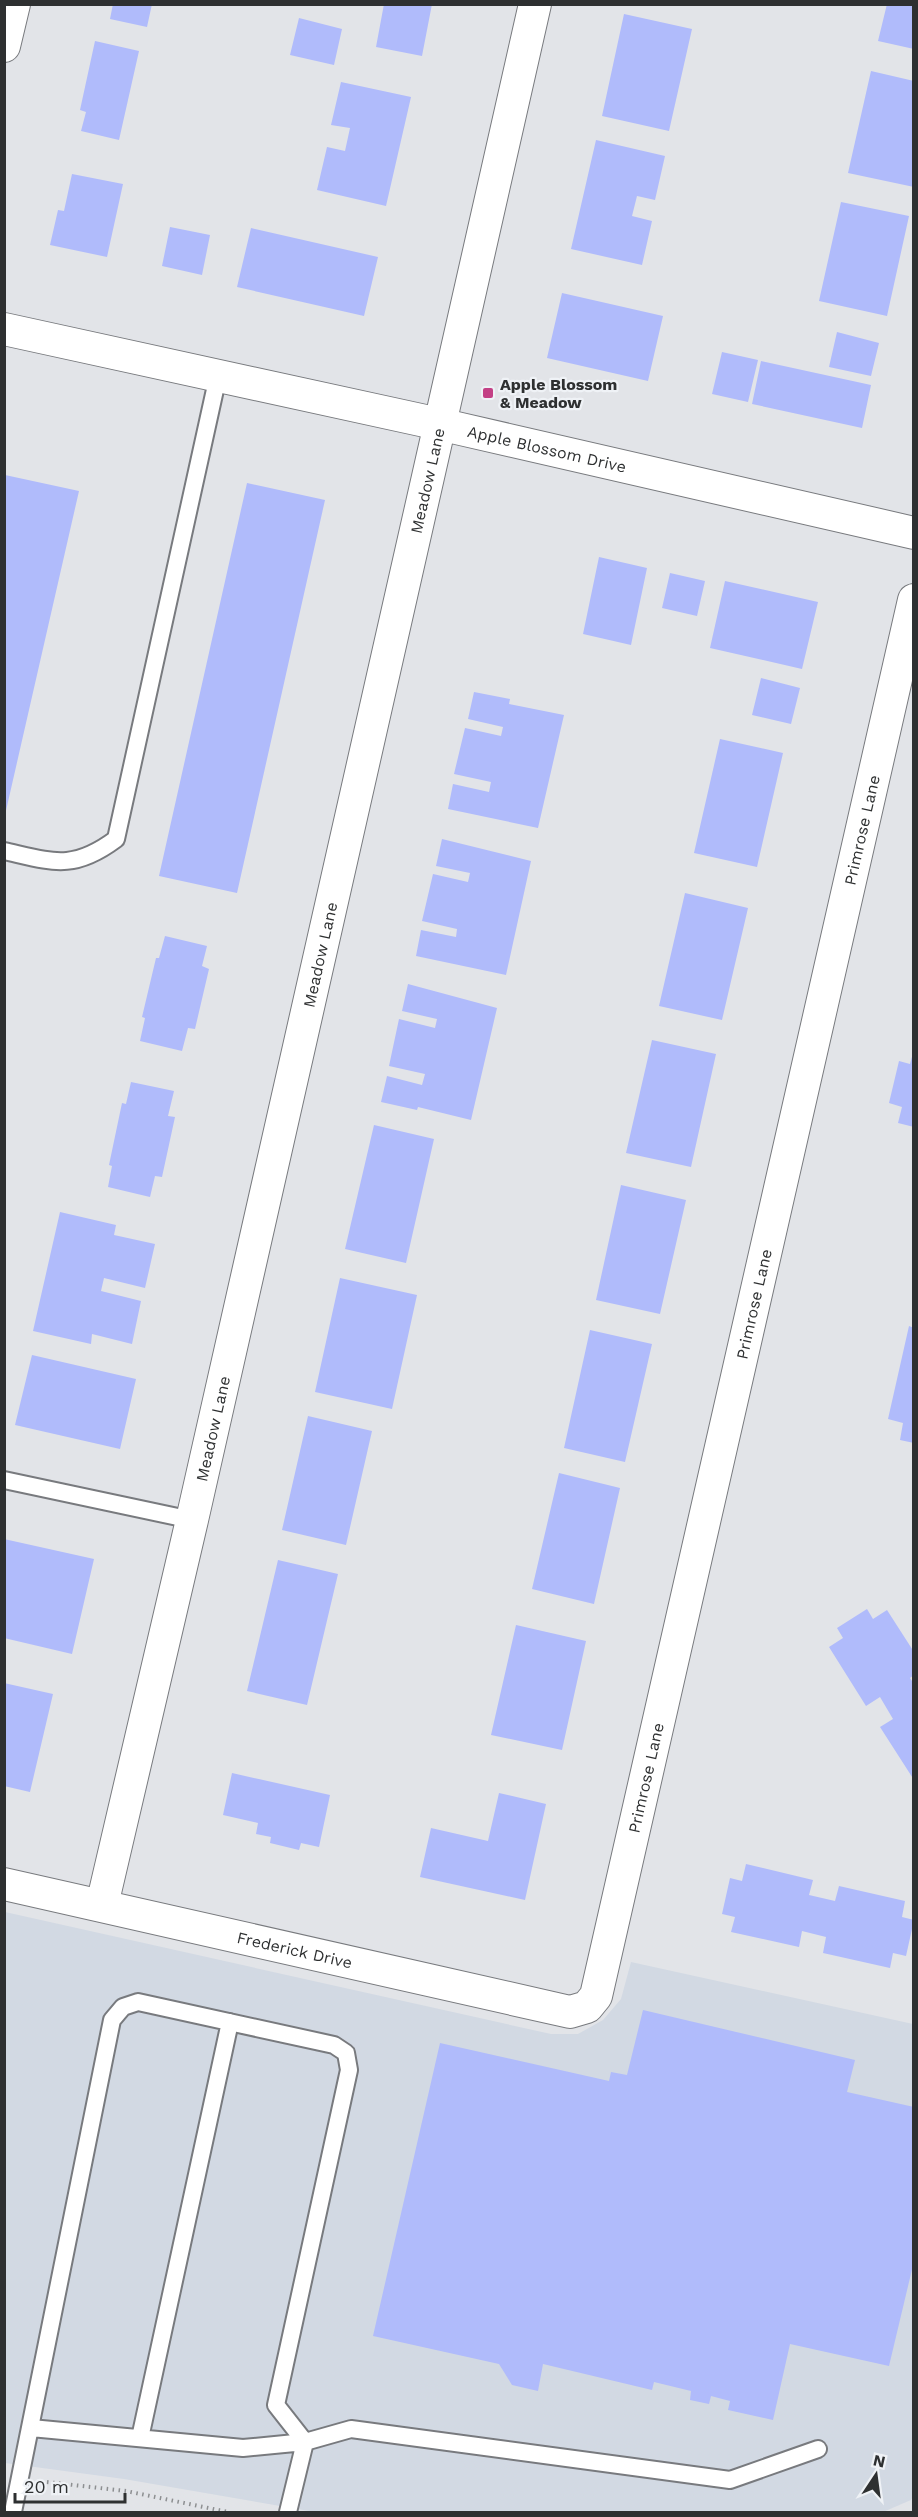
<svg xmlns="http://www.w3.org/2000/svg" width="918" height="2517" font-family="'Work Sans',sans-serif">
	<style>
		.built { fill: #d2d9e3 }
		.building { fill: #b0bbfb }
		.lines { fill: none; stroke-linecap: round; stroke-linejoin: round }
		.lane-casing { stroke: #787a7e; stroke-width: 20 }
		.street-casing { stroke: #787a7e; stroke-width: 34 }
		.path { stroke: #8d8f91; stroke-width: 4; stroke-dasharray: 1.5 4.5; stroke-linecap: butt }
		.lane { stroke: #fff; stroke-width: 16 }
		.street { stroke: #fff; stroke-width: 32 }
		.poi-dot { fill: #c34085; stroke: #eff2f6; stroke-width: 2 }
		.labels { text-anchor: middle; stroke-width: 4.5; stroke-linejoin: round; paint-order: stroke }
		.poi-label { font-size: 16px; font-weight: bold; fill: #2e3031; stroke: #eff2f6; text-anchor: start }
		.street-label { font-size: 16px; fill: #2e3031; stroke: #eff2f6 }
	</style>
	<rect width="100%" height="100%" fill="#e2e4e8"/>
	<path class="built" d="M5 1912 551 2034H578L603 2020 621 1999 631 1962 913 2024 914 2494 911 2500 883 2512H315L124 2479 5 2463Z"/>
	<path class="building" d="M113 4H152L147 27 110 19Z
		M384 4H432L422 56 376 47Z
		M887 4H914V49L878 41Z
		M624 14 692 29 669 131 602 116Z
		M299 18 342 29 334 65 290 55Z
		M95 41 139 51 119 140 81 131 86 112 80 110Z
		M871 71 914 81V187L848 173Z
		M341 82 411 97 386 206 317 190 327 147 345 151 350 128 331 125Z
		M596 140 665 156 655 200 637 196 632 216 652 221 642 265 571 249Z
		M72 174 123 184 107 257 50 245 58 210 64 211Z
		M841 202 909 216 887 316 819 301Z
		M170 227 210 235 202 275 162 266Z
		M251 228 378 257 364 316 237 287Z
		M562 293 663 316 648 381 547 358Z
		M837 332 879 343 871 376 829 367Z
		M722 352 758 360 748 402 712 394Z
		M761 361 871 385 862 428 752 404Z
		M5 475 79 491 5 815Z
		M247 483 325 500 237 893 159 876Z
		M599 557 647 568 631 645 583 634Z
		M670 573 705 581 697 616 662 608Z
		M725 581 818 602 802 669 710 648Z
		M761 678 800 688 791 724 752 715Z
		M474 692 510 699 509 704 564 715 538 828 448 809 453 784 489 792 491 782 454 774 465 728 501 736 503 727 468 719Z
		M720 739 783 753 757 867 694 853Z
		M442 839 531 861 506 975 416 956 421 930 456 937 457 929 422 921 433 874 468 882 470 873 436 866Z
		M685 893 748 908 722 1020 659 1006Z
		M165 936 207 946 202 966 209 969 195 1029 188 1028 182 1051 140 1041 145 1018 142 1017 156 958H159Z
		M408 984 497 1008 471 1120 418 1107 417 1110 381 1102 387 1076 422 1085 425 1074 389 1066 399 1019 435 1028 437 1019 402 1011Z
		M652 1040 716 1054 691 1167 626 1153Z
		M913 1053H914V1127L898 1123 902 1107 889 1103 899 1061 910 1064Z
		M131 1082 174 1091 168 1116 175 1117 162 1177 155 1176 150 1197 108 1187 112 1166 109 1165 122 1103 126 1104Z
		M374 1125 434 1139 406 1263 345 1249Z
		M621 1185 686 1200 660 1314 596 1300Z
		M60 1212 116 1225 114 1235 155 1244 145 1288 104 1278 101 1291 141 1301 132 1344 92 1334 91 1344 33 1331Z
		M340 1278 417 1295 392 1409 315 1392Z
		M909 1326 914 1328V1443L900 1440 903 1423 888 1419Z
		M590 1330 652 1344 625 1462 564 1448Z
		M32 1355 136 1379 120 1449 15 1425Z
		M308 1416 372 1431 346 1545 282 1530Z
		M559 1473 620 1488 594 1604 532 1589Z
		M4 1539 94 1559 72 1654 4 1638Z
		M278 1560 338 1574 307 1705 247 1691Z
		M867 1609 873 1619 887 1610 914 1652V1675L910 1678 914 1684V1780L880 1727 893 1719 880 1697 866 1706 829 1647 843 1638 837 1628Z
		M516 1625 586 1641 562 1750 491 1735Z
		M4 1683 53 1694 30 1792 4 1786Z
		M232 1773 330 1795 319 1847 301 1843 299 1850 270 1843 271 1837 256 1834 258 1823 223 1815Z
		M499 1793 546 1804 525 1900 420 1877 431 1828 488 1841Z
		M746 1864 813 1880 809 1895 835 1901 839 1886 905 1901 902 1917 914 1920 906 1956 893 1953 890 1968 823 1953 826 1937 802 1931 799 1947 731 1932 735 1917 722 1914 730 1878 742 1881Z
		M643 2010 855 2060 847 2092 914 2107V2261L889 2366 790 2344 773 2420 728 2410 730 2401 711 2396 709 2404 690 2400 691 2391 654 2382 652 2390 543 2364 538 2391 512 2385 499 2364 373 2336 440 2043 609 2081 611 2072 627 2075Z"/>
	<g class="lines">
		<defs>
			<path id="lane" d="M4 851C53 862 73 871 116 839L218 376
				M4 1480 192 1520
				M31 2428 243 2448 305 2442 351 2429 730 2480 818 2449
				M140 2438 230 2022
				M13 2512 112 2020 123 2007 138 2002 334 2045 346 2053 349 2070 276 2405 305 2442 288 2512"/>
			<g id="street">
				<path d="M4 46 14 4"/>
				<path id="s1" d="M4 329 439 424 914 533"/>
				<path id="s2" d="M4 1884 570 2012 587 2007 596 1996 914 600"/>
				<path id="s3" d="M102 1905 192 1520 535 4"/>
			</g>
		</defs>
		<use href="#lane" class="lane-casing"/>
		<use href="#street" class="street-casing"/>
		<path class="path" d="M47 2482 126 2491 228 2512"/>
		<use href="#lane" class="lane"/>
		<use href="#street" class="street"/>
	</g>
	<rect class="poi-dot" x="482" y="387" width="12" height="12" rx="3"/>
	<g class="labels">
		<g class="poi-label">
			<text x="500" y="390">Apple Blossom<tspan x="500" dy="18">&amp; Meadow</tspan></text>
		</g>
		<g class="street-label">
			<text dy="6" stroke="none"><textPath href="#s1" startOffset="556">Apple Blossom Drive</textPath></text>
			<text dy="6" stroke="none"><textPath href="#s3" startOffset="1461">Meadow Lane</textPath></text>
			<text dy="6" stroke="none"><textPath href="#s2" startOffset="1808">Primrose Lane</textPath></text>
			<text dy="6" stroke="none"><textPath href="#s3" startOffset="975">Meadow Lane</textPath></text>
			<text dy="6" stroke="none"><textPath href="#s2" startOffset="1322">Primrose Lane</textPath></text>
			<text dy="6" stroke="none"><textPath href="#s3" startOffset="489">Meadow Lane</textPath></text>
			<text dy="6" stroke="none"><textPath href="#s2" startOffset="836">Primrose Lane</textPath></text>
			<text dy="6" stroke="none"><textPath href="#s2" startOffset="298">Frederick Drive</textPath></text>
		</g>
	</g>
	<rect width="918" height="2517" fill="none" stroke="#2e3031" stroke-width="12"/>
	<g transform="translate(876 2475) rotate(13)" stroke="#eff2f6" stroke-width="4.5" paint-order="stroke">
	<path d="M0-4.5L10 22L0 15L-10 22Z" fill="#2e3031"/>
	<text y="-9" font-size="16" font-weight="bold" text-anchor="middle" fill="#2e3031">N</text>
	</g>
	<path d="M15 2493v9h110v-9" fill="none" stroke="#2e3031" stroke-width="3"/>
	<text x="24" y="2493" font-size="18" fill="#2e3031" stroke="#eff2f6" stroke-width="4.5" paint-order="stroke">20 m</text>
</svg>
